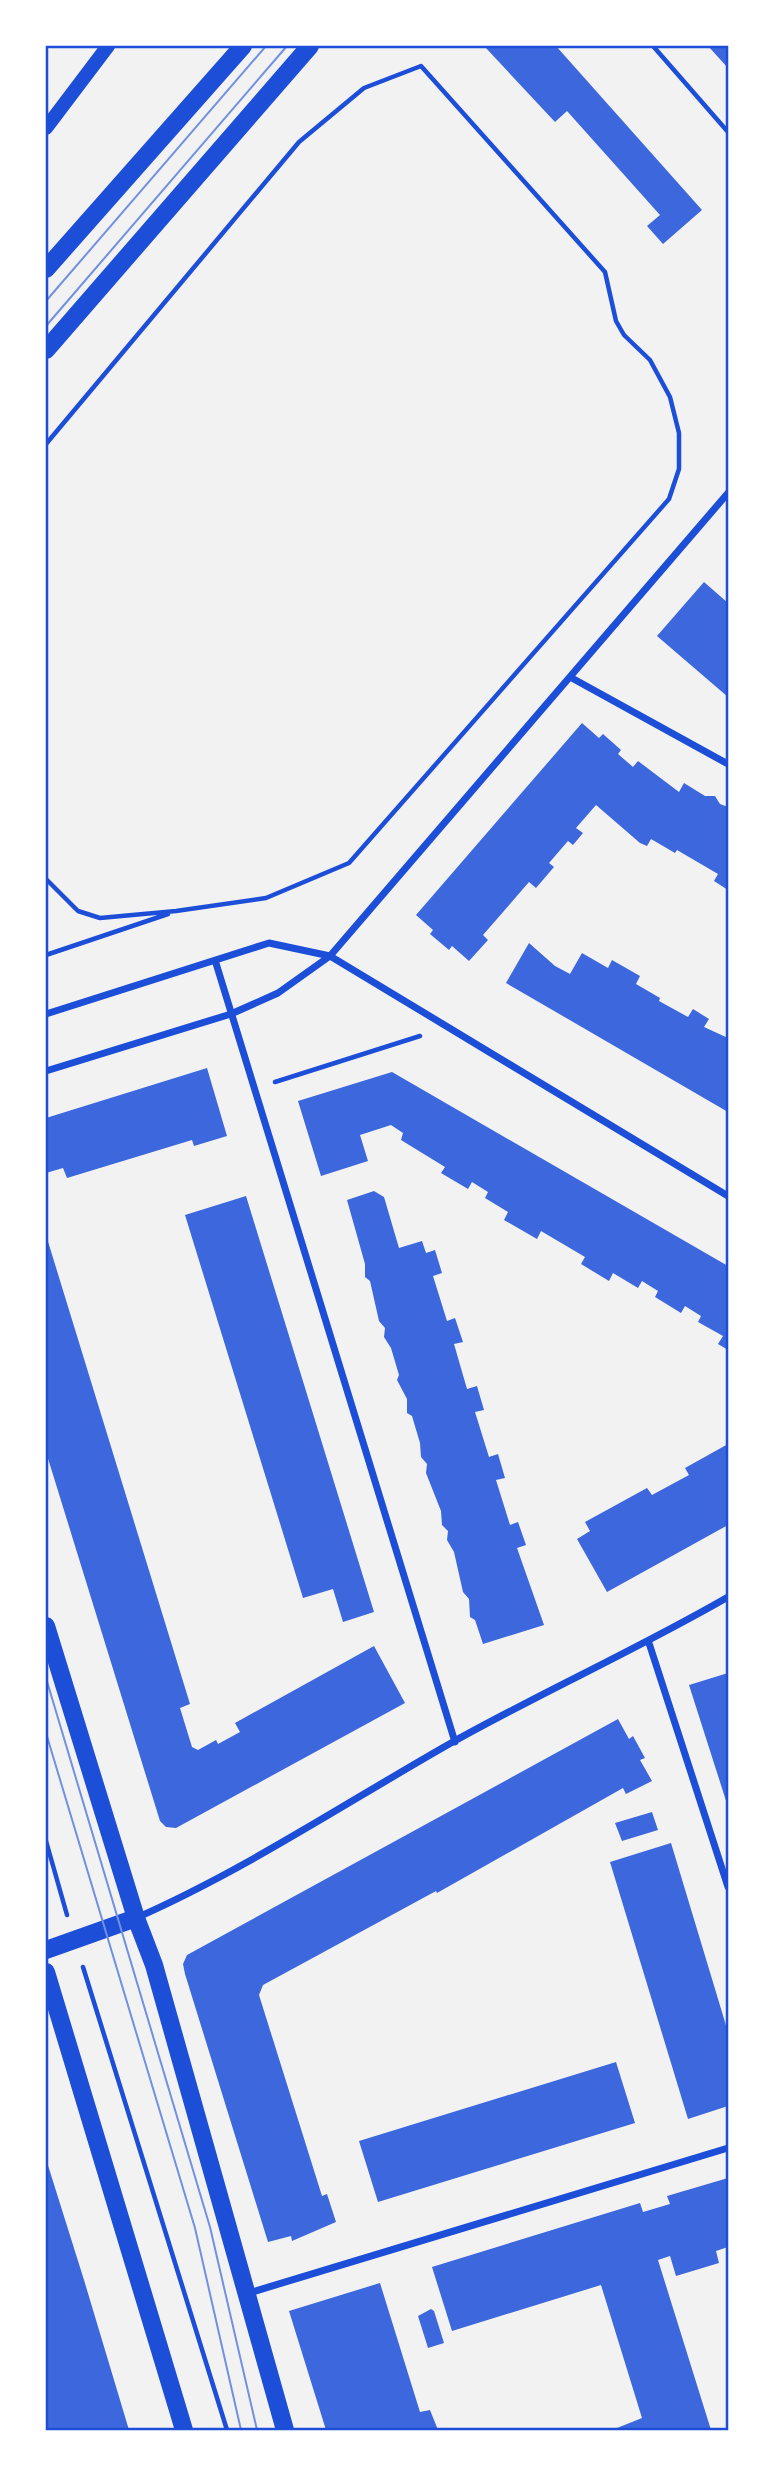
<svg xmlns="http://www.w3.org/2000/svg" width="774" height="2476" font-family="'DM Sans',sans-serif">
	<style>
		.building { fill: #3d67dc }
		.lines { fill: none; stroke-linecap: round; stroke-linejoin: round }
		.path { stroke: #1d4ed8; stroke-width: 4.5 }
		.minor { stroke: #1d4ed8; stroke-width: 7 }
		.secondary { stroke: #1d4ed8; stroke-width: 14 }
		.primary { stroke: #1d4ed8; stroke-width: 18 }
		.tram { stroke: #7290e2; stroke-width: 2 }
		.neatline { fill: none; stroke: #1d4ed8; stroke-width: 2.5 }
	</style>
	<rect width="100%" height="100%" fill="#f2f2f2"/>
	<path class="building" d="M487 46H556L702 210 663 244 647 226 660 215 567 111 555 122 485 47Z
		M708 46H728V68Z
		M704 582 728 603V697L657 636Z
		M582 723 599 738 603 734 621 750 618 754 633 767 638 761 679 792 684 783 705 796H715L720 804 728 807V890L714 881 718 874 677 850 675 853 651 839 647 846 640 843 596 805 576 828 583 833 573 845 568 841 549 863 554 867 536 888 529 882 483 935 488 940 469 961 452 946 449 950 430 934 433 930 416 915Z
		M529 943 555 966 570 974 582 953 608 968 612 960 640 976 636 984 660 998 659 1001 688 1017 693 1009 709 1019 704 1027 728 1038V1112L506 983Z
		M207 1068 227 1136 194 1146 192 1140 67 1178 63 1168 46 1173V1118Z
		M392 1072 728 1266V1350L718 1344 723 1336 698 1322 701 1316 685 1306 681 1313 655 1297 658 1291 642 1281 638 1288 613 1273 609 1281 581 1264 585 1257 541 1231 537 1239 504 1220 508 1212 485 1198 488 1192 472 1182 468 1189 441 1173 445 1167 401 1140 403 1133 391 1125 360 1135 368 1161 321 1176 298 1101Z
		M374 1191 384 1197 399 1248 422 1241 426 1253 435 1250 442 1273 433 1276 447 1321 455 1318 463 1342 454 1344 467 1389 477 1386 484 1410 475 1412 489 1457 498 1454 505 1478 496 1480 510 1525 518 1522 526 1545 517 1548 544 1625 483 1644 475 1620 470 1617 469 1599 463 1592 454 1552 447 1540 448 1531 442 1525 441 1511 426 1473 427 1464 421 1457 420 1443 412 1416 407 1413V1399L397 1380 399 1375 391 1348 384 1337 385 1328 379 1321 370 1281 365 1277V1264L347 1200Z
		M246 1196 374 1612 343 1622 333 1589 303 1598 185 1215Z
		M46 1235 190 1704 180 1708 192 1747 198 1750 216 1740 218 1744 240 1732 235 1723 374 1646 405 1703 176 1828 166 1827 160 1821 46 1452Z
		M728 1444V1525L607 1592 577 1539 590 1531 585 1522 647 1488 652 1495 689 1475 685 1468Z
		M728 1673V1807L689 1685Z
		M618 1719 629 1739 633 1736 645 1758 640 1760 652 1781 626 1794 623 1788 437 1893 436 1891 263 1985 259 1995 322 2196 327 2194 336 2222 292 2241 291 2236 268 2242 185 1974 183 1964 187 1955Z
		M652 1812 658 1830 622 1841 615 1823Z
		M671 1843 728 2032V2106L688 2119 610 1862Z
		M616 2062 635 2123 378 2202 359 2141Z
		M46 2159 84 2280 129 2430H46Z
		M728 2178V2247L716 2251 719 2263 676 2276 670 2256 658 2260 711 2430H612L642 2418 601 2285 452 2331 432 2267 640 2203 643 2212 670 2204 667 2196Z
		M380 2283 420 2412 430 2410 438 2430H326L289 2311Z
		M431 2309 434 2311 444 2343 428 2348 418 2316Z"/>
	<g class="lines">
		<path class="path" d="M653 46 728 132
			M46 444 299 142 364 88 421 66 605 272 616 321 624 335 650 360 670 397 679 433V469L669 499 349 863 266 898 176 911 100 918 78 911 46 879
			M46 955 168 914
			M275 1082 420 1036
			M46 1841 67 1915
			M83 1967 227 2430"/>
		<path class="minor" d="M570 677 728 764
			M215 960 455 1742
			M46 1014 269 943 330 956 728 1196
			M46 1071 231 1014 278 993 330 956 728 493
			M649 1643 728 1887
			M136 1918C245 1870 347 1802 451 1743 542 1692 638 1649 728 1597
			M249 2293 728 2148"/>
		<path class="secondary" d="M46 128 108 46"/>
		<path class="primary" d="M46 269 243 46
			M46 350 310 46
			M46 1626 136 1918 154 1965 285 2430
			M46 1950 136 1918
			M46 1972 184 2430"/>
		<path class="tram" d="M46 301 266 46
			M46 326 287 46
			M46 1678 210 2227 257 2430
			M46 1733 195 2228 241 2430"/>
	</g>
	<rect width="774" height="2476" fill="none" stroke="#ffffff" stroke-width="94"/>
	<rect x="47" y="47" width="680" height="2382" class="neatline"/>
</svg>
